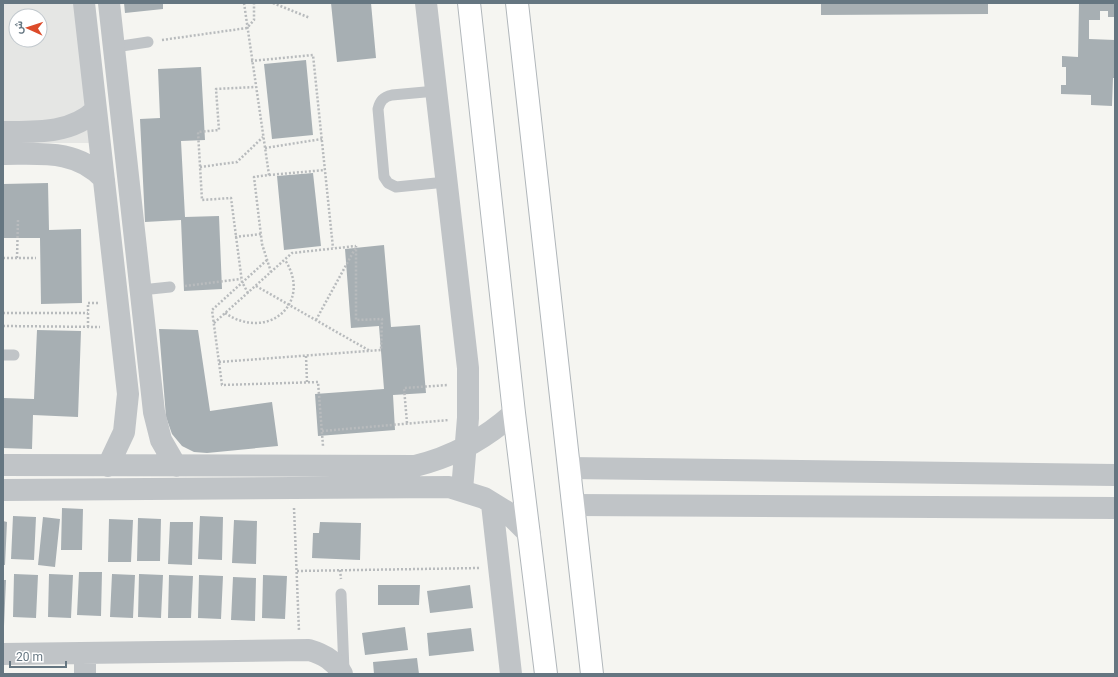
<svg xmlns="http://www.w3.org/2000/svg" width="1118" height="677" font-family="Roboto,Vazirmatn,sans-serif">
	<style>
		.built { fill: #e5e6e4; fill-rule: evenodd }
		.building { fill: #a7afb3 }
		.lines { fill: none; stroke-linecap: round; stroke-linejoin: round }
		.secondary-casing { stroke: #b0b6ba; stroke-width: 24 }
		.path { stroke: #b8bbbd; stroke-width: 2.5; stroke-dasharray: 2 2; stroke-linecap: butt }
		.lane { stroke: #c0c4c7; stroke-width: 11 }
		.street { stroke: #c0c4c7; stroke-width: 22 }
		.secondary { stroke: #fff; stroke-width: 22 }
	</style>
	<rect width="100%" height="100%" fill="#f5f5f1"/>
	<path class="built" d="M3 3H92L109 143H3ZM16 16H40V40H16Z"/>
	<path class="building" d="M124 3H163V9L125 13Z
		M331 3H371L376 58 337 62Z
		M821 3H988V14L821 15Z
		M1079 3H1115V17H1108V11H1100V20H1089V39L1115 40V78H1113L1112 106 1091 105V95L1061 94V85H1066V67H1062V56L1078 57Z
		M306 60 313 135 272 139 264 64Z
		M201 67 205 140 181 141 185 217 219 216 222 289 184 291 181 220 145 222 140 119 160 118 158 69Z
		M313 173 321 246 284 250 277 176Z
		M48 183 49 230 81 229 82 303 41 304 40 238H3V184Z
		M384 245 391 327 420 325 426 393 393 395 395 430 318 436 315 394 384 389 379 326 351 328 345 249Z
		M159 329 198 330 210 411 272 402 278 446 207 453 194 452 182 446 172 434 166 417Z
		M37 330 81 331 78 417 33 415 32 449 3 448V398L34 399Z
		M62 508 83 509 82 550H61Z
		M13 516 36 517 34 560 11 559Z
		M200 516 223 517 222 560 198 559Z
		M43 517 60 519 55 567 38 565Z
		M138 518 161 519 160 561H137Z
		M109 519 133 520 131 562H108Z
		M234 520 257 521 256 564 232 563Z
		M3 521 7 522 5 565H3Z
		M170 522H193L192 565 168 564Z
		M320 522 361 523 360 560 312 558 313 533H319Z
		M79 572H102L101 616 77 615Z
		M14 574 38 575 36 618 13 617Z
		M49 574 73 575 71 618 48 617Z
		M112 574 135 575 133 618 110 617Z
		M139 574 163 575 161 618 138 617Z
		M169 575 193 576 191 618H168Z
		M199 575 223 576 221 619 198 618Z
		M263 575 287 576 285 619 262 618Z
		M233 577 256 578 255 621 231 620Z
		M3 580H6L4 626H3Z
		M378 585H420L419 605H378Z
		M470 585 473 608 430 613 427 591Z
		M405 627 408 650 365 655 362 633Z
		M471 628 474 651 429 656 427 633Z
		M417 658 419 674H374L373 662Z"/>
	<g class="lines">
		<defs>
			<path id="secondary" d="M469 3 514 413 546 674
				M517 3 592 674"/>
		</defs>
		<use href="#secondary" class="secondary-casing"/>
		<path class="path" d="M244 3 269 175 254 177 262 244 271 272
			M273 3 310 18
			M162 40 247 28 254 20V3
			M251 61 313 55 333 248
			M265 148 322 139
			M200 167 237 162 263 137
			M269 175 325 170
			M235 237 261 234
			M3 258H36
			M17 258 18 220
			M267 260 212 310 222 385 318 382 323 446
			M185 286 241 279
			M256 286 370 351
			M248 293 242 282 231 198 202 200 198 132 219 130 216 89 255 87
			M3 313H88
			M225 313C268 342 313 303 285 260
			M316 320 356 247
			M214 323 292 253 356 246
			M3 326 100 327
			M88 327V303H98
			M306 356 307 382
			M219 362 381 350 382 319 356 320V246
			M407 423 404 388 448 385
			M322 431 449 420
			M294 508 299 631
			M340 570 341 579
			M297 571 480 568"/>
		<path class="lane" d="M115 47 148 42
			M436 91 392 95C383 97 380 101 378 109L384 177 388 183 396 187 446 182
			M141 290 170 287
			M3 355H14
			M341 594 344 671"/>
		<path class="street" d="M84 3 128 394 124 432 108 466
			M109 3 154 412 161 440 176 466
			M426 3 468 368V418L462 490
			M3 132C36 132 71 134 96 110
			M3 154C40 154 77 149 104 179
			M3 465 415 466C453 457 485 439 514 413
			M569 468 1115 475
			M3 490 449 487 484 498 507 512 530 535
			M492 504 511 674
			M574 505 1115 508
			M3 654 309 650C323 654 335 660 342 674
			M85 674V653"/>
		<use href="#secondary" class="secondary"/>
	</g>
	<rect width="1118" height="677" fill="none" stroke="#657681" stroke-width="8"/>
	<g transform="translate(28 28) rotate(273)"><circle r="19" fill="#ffffff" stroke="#c1c8cd"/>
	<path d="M0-3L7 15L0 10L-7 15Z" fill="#dc4b2a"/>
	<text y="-6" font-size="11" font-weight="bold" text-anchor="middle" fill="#657681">ش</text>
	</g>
	<path d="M10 661v6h56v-6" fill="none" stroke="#657681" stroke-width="2"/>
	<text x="16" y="661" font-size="12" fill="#657681" stroke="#ffffff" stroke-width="3" paint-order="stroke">20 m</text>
</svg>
